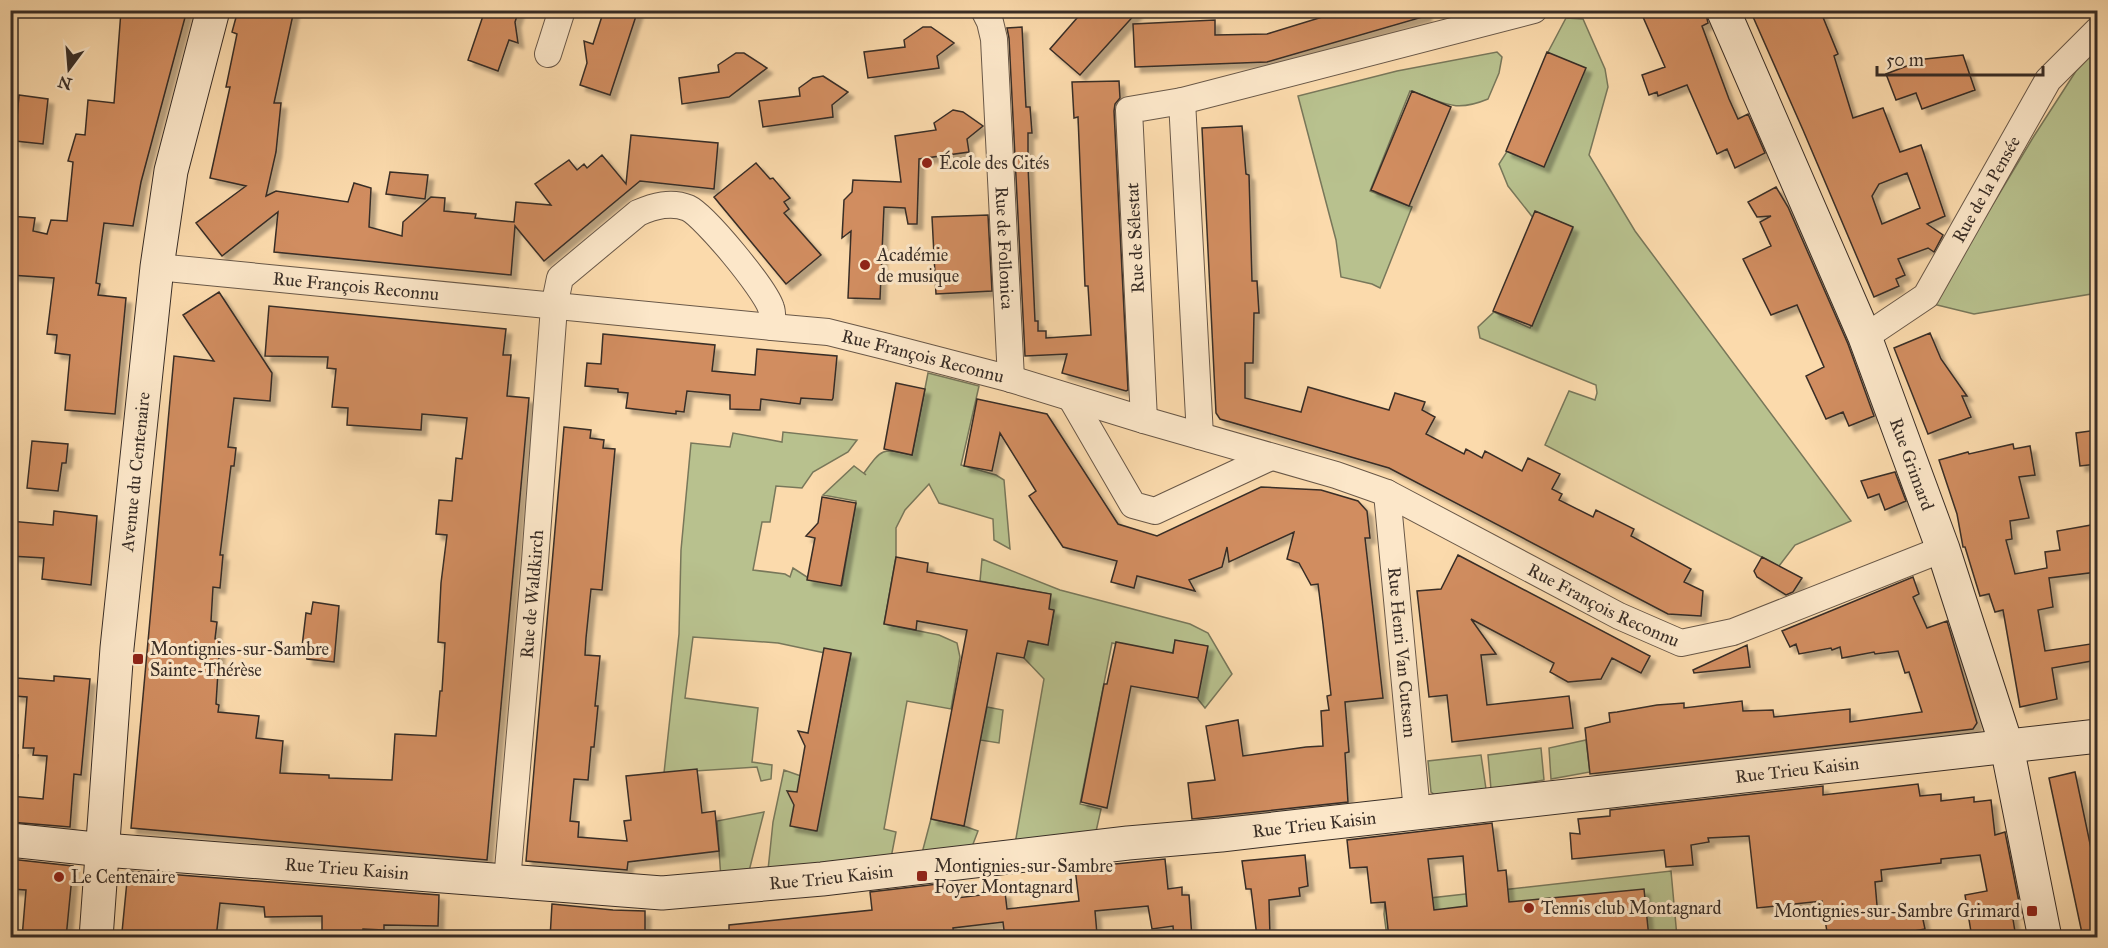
<svg xmlns="http://www.w3.org/2000/svg" width="2108" height="948" font-family="'IM FELL Great Primer',serif">
	<style>
		.green { fill: #b8c18e; stroke: #78775a; stroke-width: 1.5 }
		.building { fill: #d18d60; stroke: #382d26; stroke-width: 1.5; fill-rule: evenodd; filter: url(#shadow) }
		.lines { fill: none; stroke-linecap: round; stroke-linejoin: round }
		.street-casing { stroke: #695848; stroke-width: 28 }
		.secondary-casing { stroke: #382d26; stroke-width: 35 }
		.street { stroke: #fce7c9; stroke-width: 26 }
		.secondary { stroke: #fce7c9; stroke-width: 33 }
		.poi-dot { fill: #8f2418; stroke: #fce7c9; stroke-width: 2 }
		.labels { text-anchor: middle; stroke-width: 6; stroke-linejoin: round; paint-order: stroke }
		.poi-label { font-size: 18px; fill: #382d26; stroke: #fce7c9; text-anchor: start }
		.street-label { font-size: 18px; fill: #382d26; stroke: #fce7c9 }
	</style>
	<defs>
		<filter id="shadow"><feDropShadow dx="5.5" dy="5.5" stdDeviation="1.5" flood-color="#0004"/></filter>
	</defs>
	<rect width="100%" height="100%" fill="#fbdaac"/>
	<filter id="stains"><feTurbulence type="fractalNoise" baseFrequency=".00333" numOctaves="4"/><feColorMatrix values="0 0 0 0 .2 0 0 0 0 .09 0 0 0 0 .02 0 0 0 .5 -.17"/></filter>
	<radialGradient id="worn" r=".72"><stop offset=".6" stop-color="#630" stop-opacity="0"/><stop offset="1" stop-color="#630" stop-opacity=".3"/></radialGradient>
	<path class="green" d="M1566 18 1583 19 1605 69 1608 87 1589 155 1635 231 1851 521 1795 545 1779 566 1545 445 1569 391 1595 400 1597 393 1596 385 1480 338 1478 327 1494 312 1530 328 1573 228 1537 212 1534 219 1508 186 1499 164 1508 150 1547 54Z
		M2097 49V293L1974 314 1933 304 2034 136 2076 71Z
		M1497 52 1502 57 1499 73 1488 99C1452 114 1443 101 1410 91L1370 191 1412 207 1380 288 1372 284 1341 277 1336 240 1298 96 1397 71Z
		M928 373 979 386 961 465 996 475 1004 480 1010 549 994 540 993 519 939 503 929 484 905 510 896 528V557L884 624 939 635 957 643 960 657 951 709 907 701 884 829 896 832 891 858 768 870 773 822 784 770 801 776 791 826 816 831 851 654 825 653 778 643 693 637 685 698 758 708 752 762 772 765 771 779 761 781 757 767 664 773 679 634 681 550 691 443 730 447 733 433 782 442 783 432 857 440 848 452 813 472 802 488 776 486 770 522H762L753 570 785 574 790 577 793 568 810 579 842 585 856 501 823 495 854 466 866 475 864 473C882 448 882 448 912 455Z
		M982 559 1060 590 1190 624 1208 633 1232 674 1205 708 1197 698 1207 646 1175 642 1172 655 1112 643 1080 804 1101 809 1095 836 1015 844 1044 679 1024 658 1027 641 1048 644 1054 611 1048 610 1050 594 980 581Z
		M987 707 1003 710 999 743 980 740Z
		M1586 740 1590 772 1551 779 1549 748Z
		M1541 748 1544 780 1491 789 1488 755Z
		M11 755H18L15 779H11Z
		M1481 755 1486 789 1435 795 1431 792 1428 761Z
		M764 812 747 879H721L717 821Z
		M931 819 964 826 978 831 970 852 922 853Z
		M1671 871 1677 937H1387L1384 914 1385 903Z"/>
	<path class="building" d="M187 10 141 182 133 226 104 223 96 283 100 284 98 295 126 298 115 414 65 410 70 355 55 353 57 335 47 334 54 278 10 275V216L35 218 33 231 47 234 51 220 67 221 73 162 68 161 76 134 85 135 88 100 114 103 121 11Z
		M238 10H294L274 103H281L276 152 266 196 276 191 348 202 354 183 371 188 369 227 402 236 403 222 431 197 445 198 444 211 476 214 475 218 514 222 516 202 551 205 535 184 569 160 577 170 584 164 587 168 602 155 626 184 631 135 718 143 714 189 640 181 544 261 515 226 511 275 274 252 278 212 222 256 196 223 246 186 210 178 230 87H226L237 34 232 32Z
		M485 10H519L515 22 518 43 509 40 498 71 468 60Z
		M604 10H638L610 95 580 85 587 63 584 41 593 44Z
		M1084 10 1138 11 1080 75 1050 49Z
		M1345 10H1426V16L1267 62 1135 67 1133 24 1215 20V35L1267 34Z
		M1657 10H1705L1708 23 1702 26 1729 99 1738 119 1748 114 1765 153 1735 168 1727 149 1717 154 1687 85 1658 96 1657 92 1649 95 1642 75 1665 67 1643 17Z
		M1750 10H1820L1838 54 1834 56 1853 118 1883 108 1900 152 1921 145 1945 216 1927 224 1943 235 1934 252 1928 248 1898 259 1905 275 1896 279 1899 286 1874 297 1803 130ZM1907 173 1920 208 1882 224 1872 196 1879 184Z
		M923 27H931L954 43 937 56 939 68 868 78 864 52 905 47 904 40Z
		M1022 27 1026 107H1030L1032 133H1028V166L1035 321H1038V331H1046V338L1091 335 1088 286H1085L1078 117 1074 118 1072 82 1119 81 1120 98 1115 104 1114 111 1128 390 1126 391 1062 373 1067 354 1025 356 1009 38 1007 28Z
		M1547 52 1586 68 1544 167 1506 151Z
		M736 53H744L767 68 729 97 682 104 679 78 719 72 718 65Z
		M1963 55 1975 90 1922 109 1916 93 1896 100 1886 74 1925 59Z
		M823 76 848 92 832 105 833 117 763 127 759 101 800 96 799 88 813 78Z
		M1412 91 1451 107 1409 206 1371 190Z
		M19 95 48 99 43 144 15 141Z
		M953 110 963 112 983 126 967 139 969 152 919 159 917 224H908L905 208 884 207 880 299 848 298 851 231 842 238 844 200 852 192 853 180 901 182 895 136 936 130 934 123Z
		M1242 126 1246 174 1249 175 1252 281H1257L1259 313H1254L1253 363H1245V398L1301 412 1308 387 1389 410 1395 393 1425 402 1422 410 1435 417 1426 434 1464 454 1466 449 1482 458 1485 451 1522 471 1528 458 1560 474 1552 489 1562 494 1559 500 1593 517 1596 510 1634 529 1631 536 1691 569 1684 582 1703 591 1701 616 1668 614 1389 468 1220 419 1216 413 1202 128Z
		M756 163 770 179 773 178 790 198 784 202 789 209 784 213 821 255 786 284 714 197Z
		M390 172 428 175 425 199 386 194Z
		M1776 187 1788 207 1848 344 1874 416 1849 426 1843 412 1826 419 1806 376 1824 367 1797 305 1771 315 1743 259 1771 246 1760 222 1771 216 1757 217 1748 202Z
		M1535 211 1573 227 1532 326 1493 311Z
		M988 215 992 291 936 294 932 217Z
		M219 292 272 373 270 401 234 398 228 447 236 448 234 466H231L220 555H223L220 588 213 587 211 621 217 622 215 639 220 640 216 704 219 705 218 712 259 716 256 738 283 741 280 773 329 775V778L392 780 395 734 436 736 440 691H442L445 643 438 642 441 583 447 535 436 534 439 500 452 501 456 458 462 459 467 418 422 414 421 430 347 425 348 408 332 407 336 369 327 368 328 357 265 356 269 306 506 329 503 355H511L507 396 529 398 487 860 131 828 174 356 214 361 183 315Z
		M1930 333 1941 359 1967 396H1962L1971 417 1928 434 1894 348Z
		M603 334 715 345 712 371 755 375 757 349 837 356 833 398 832 400 801 398 800 404 761 399 760 410 730 409V395L687 391 684 412 676 411V414L626 408 628 393 618 392V389L585 386 587 363 601 364Z
		M896 383 925 389 912 455 884 449Z
		M977 399 1047 414 1118 524 1157 536 1261 487 1321 490 1358 501 1367 511 1370 538H1365L1383 698 1345 702 1349 752 1345 753 1348 802 1192 819 1188 783 1215 780 1206 726 1238 720 1243 756 1306 747 1323 746 1321 711 1329 710 1327 696 1331 695 1323 624 1318 584 1311 585 1299 563 1287 559 1294 532 1229 562 1227 547 1222 567 1189 580 1195 591 1137 576 1134 588 1111 582 1117 561 1063 547 1029 496 1036 491 1000 433 992 471 964 466Z
		M564 427 591 430 590 438 604 440 603 448 615 449 602 590 591 589 586 638 585 655 600 656 595 706H598L594 747H591L588 780 574 779 570 821 579 822 578 837 627 841 624 821 631 820 626 776 697 769 702 813 715 811 719 851 628 862 627 870 526 861Z
		M2097 430V464L2080 466 2076 433Z
		M32 441 68 444 66 463H62L58 491 27 488Z
		M2013 444 2014 449 2030 446 2035 475 2019 477 2029 518 2010 521 2012 539 2006 540 2015 574 2047 568 2045 552 2060 550 2057 531 2097 524V572L2049 578 2053 607 2038 610 2045 651 2097 643V660L2052 668 2057 699 2020 707 2003 610 1995 612 1989 594 1980 596 1965 547H1963L1957 514 1939 460 1968 452 1969 454Z
		M1895 472 1906 501 1885 510 1879 494 1868 498 1861 481Z
		M822 497 856 503 841 586 807 580 815 538 806 536 818 523Z
		M54 511 97 516 91 585 42 579 44 558 10 556V521L53 525Z
		M1458 555 1650 656 1641 673 1612 658 1601 679 1568 682 1550 672 1554 663 1471 619 1496 654 1481 655 1487 705 1569 696 1573 728 1452 742 1447 695 1429 697 1417 591 1441 589Z
		M896 557 928 563 927 572 1051 594 1049 609 1054 610 1048 645 1028 641 1024 658 997 653 964 826 931 819 967 630 917 621 916 630 884 624Z
		M1762 557 1802 578 1793 592 1786 595 1757 577 1754 571Z
		M1913 577 1919 594 1913 597 1927 628 1947 621 1977 723 1973 729 1590 774 1585 728 1610 722 1609 713 1617 712 1657 705 1684 703V708L1742 701 1743 711 1773 710 1774 717 1850 709V722L1922 712 1909 672 1905 673 1898 651 1875 654 1874 652 1842 658 1840 647 1832 650 1831 648 1799 654 1796 644 1790 647 1782 631Z
		M313 602 339 606 334 662 307 659 308 648 302 647 306 613 311 614Z
		M1175 640 1208 646 1198 698 1131 686 1107 808 1081 802 1104 684H1107L1116 642 1173 653Z
		M1747 645 1750 667 1694 673 1693 670Z
		M824 648 851 653 817 831 790 826 794 805 787 791 797 792 805 746 798 731 808 733Z
		M54 676 90 679 81 775 74 774 70 827 10 822V796L43 799 47 756 33 755 34 748H23L27 697 14 696 17 678 54 681Z
		M2075 772 2097 877V938H2083L2049 778Z
		M1918 784 1920 796 1941 794V801L1974 797V802L1991 800 1995 835 2005 832 2021 912 2012 913 2016 938H1972L1965 895 1987 891 1980 855 1941 859V863L1881 870 1882 881 1875 882 1878 917 1921 910 1925 929 1877 938H1828L1822 901 1757 908 1749 836 1708 838 1709 842 1691 845 1693 865 1666 867 1664 850 1572 859 1570 833 1580 834 1578 819 1610 816V810L1823 786V795Z
		M1492 823 1498 871 1506 870 1509 902 1644 889 1649 938H1389L1385 902 1371 903 1367 867 1350 868 1347 840ZM1463 856 1467 906 1434 910 1428 859Z
		M1305 855 1308 886 1299 888 1300 896 1269 900 1270 936 1257 937 1251 889H1246L1242 861Z
		M10 859 73 866 66 938H22L26 890 10 889Z
		M1165 859 1168 889 1182 887V895H1189L1192 938H1174L1173 926 1152 929 1148 906 1095 911 1097 934 1073 938H1050V931L1005 938 1003 922 953 928 954 938H908V935L884 938H729V925L872 910 870 892 955 882 957 898 1005 892 1007 909 1079 901 1075 868Z
		M128 871 439 895 438 926 384 925V930L363 929 362 938H322V916L265 917 264 907 220 903 216 938H160L122 932Z
		M552 904 613 910 645 911V938H550Z"/>
	<g class="lines">
		<defs>
			<g id="street">
				<path id="s1" d="M984 10 990 22 994 39 1011 379"/>
				<path d="M548 54 562 10"/>
				<path d="M1182 101 1200 436"/>
				<path id="s2" d="M157 267 772 327 828 332 888 347 1011 379 1144 420 1336 475 1387 493 1619 616 1681 643 1733 632 1943 549"/>
				<path id="s3" d="M1865 337 1926 296 2048 80 2098 30"/>
				<path d="M1071 398 1133 505 1155 511 1271 457"/>
				<path d="M1144 420 1129 110 1182 101 1534 10"/>
				<path id="s4" d="M1387 493 1417 812"/>
				<path id="s5" d="M507 881 535 561 554 307 560 278 638 213C654 206 671 201 688 208 705 216 765 289 771 308 773 313 772 321 772 327"/>
			</g>
			<g id="secondary">
				<path id="s6" d="M1723 10 1865 337 1943 549 2007 747 2045 938"/>
				<path id="s7" d="M10 840 104 850 662 893 822 879 1128 843 1221 835 2098 736"/>
				<path id="s8" d="M96 938 117 648 157 267 171 171 213 10"/>
			</g>
		</defs>
		<use href="#street" class="street-casing"/>
		<use href="#secondary" class="secondary-casing"/>
		<use href="#street" class="street"/>
		<use href="#secondary" class="secondary"/>
	</g>
	<g class="poi-dot">
		<circle cx="927" cy="163" r="6"/>
		<circle cx="865" cy="265" r="6"/>
		<rect x="132" y="653" width="12" height="12" rx="3"/>
		<rect x="916" y="870" width="12" height="12" rx="3"/>
		<circle cx="59" cy="877" r="6"/>
		<circle cx="1529" cy="908" r="6"/>
		<rect x="2026" y="905" width="12" height="12" rx="3"/>
	</g>
	<g class="labels">
		<g class="poi-label">
			<text x="939" y="169">École des Cités</text>
			<text x="877" y="261">Académie<tspan x="877" dy="21">de musique</tspan></text>
			<text x="150" y="655">Montignies-sur-Sambre<tspan x="150" dy="21">Sainte-Thérèse</tspan></text>
			<text x="934" y="872">Montignies-sur-Sambre<tspan x="934" dy="21">Foyer Montagnard</tspan></text>
			<text x="71" y="883">Le Centenaire</text>
			<text x="1541" y="914">Tennis club Montagnard</text>
			<text x="2020" y="917" text-anchor="end">Montignies-sur-Sambre Grimard</text>
		</g>
		<g class="street-label">
			<text dy="6" stroke="none"><textPath href="#s3" startOffset="196">Rue de la Pensée</textPath></text>
			<text transform="translate(1135 238) rotate(-93)" y="6">Rue de Sélestat</text>
			<text dy="6" stroke="none"><textPath href="#s1" startOffset="240">Rue de Follonica</textPath></text>
			<text dy="6" stroke="none"><textPath href="#s2" startOffset="200">Rue François Reconnu</textPath></text>
			<text dy="6" stroke="none"><textPath href="#s2" startOffset="772">Rue François Reconnu</textPath></text>
			<text dy="6" stroke="none"><textPath href="#s6" startOffset="492">Rue Grimard</textPath></text>
			<text dy="6" stroke="none"><textPath href="#s8" startOffset="468">Avenue du Centenaire</textPath></text>
			<text dy="6" stroke="none"><textPath href="#s5" startOffset="288">Rue de Waldkirch</textPath></text>
			<text dy="6" stroke="none"><textPath href="#s2" startOffset="1500">Rue François Reconnu</textPath></text>
			<text dy="6" stroke="none"><textPath href="#s4" startOffset="160">Rue Henri Van Cutsem</textPath></text>
			<text dy="6" stroke="none"><textPath href="#s7" startOffset="1796">Rue Trieu Kaisin</textPath></text>
			<text dy="6" stroke="none"><textPath href="#s7" startOffset="1310">Rue Trieu Kaisin</textPath></text>
			<text dy="6" stroke="none"><textPath href="#s7" startOffset="338">Rue Trieu Kaisin</textPath></text>
			<text dy="6" stroke="none"><textPath href="#s7" startOffset="824">Rue Trieu Kaisin</textPath></text>
		</g>
	</g>
	<rect width="2108" height="948" fill="none" stroke="#fbdaac" stroke-width="36"/>
	<rect x="12" y="12" width="2084" height="924" fill="none" stroke="#382d26" stroke-width="3"/>
	<rect x="18" y="18" width="2072" height="912" fill="none" stroke="#382d26" stroke-width="1.5"/>
	<g transform="translate(69 69) rotate(196)" stroke="#fce7c9" stroke-width="4.5" paint-order="stroke">
	<path d="M0-4.5L10 22L0 15L-10 22Z" fill="#382d26"/>
	<text y="-9" font-size="16" font-weight="bold" text-anchor="middle" fill="#382d26">N</text>
	</g>
	<path d="M1877 66v9h166v-9" fill="none" stroke="#382d26" stroke-width="3"/>
	<text x="1886" y="66" font-size="18" fill="#382d26" stroke="#fce7c9" stroke-width="4.5" paint-order="stroke">50 m</text>
	<rect width="100%" height="100%" filter="url(#stains)"/>
	<rect width="100%" height="100%" fill="url(#worn)"/>
</svg>
